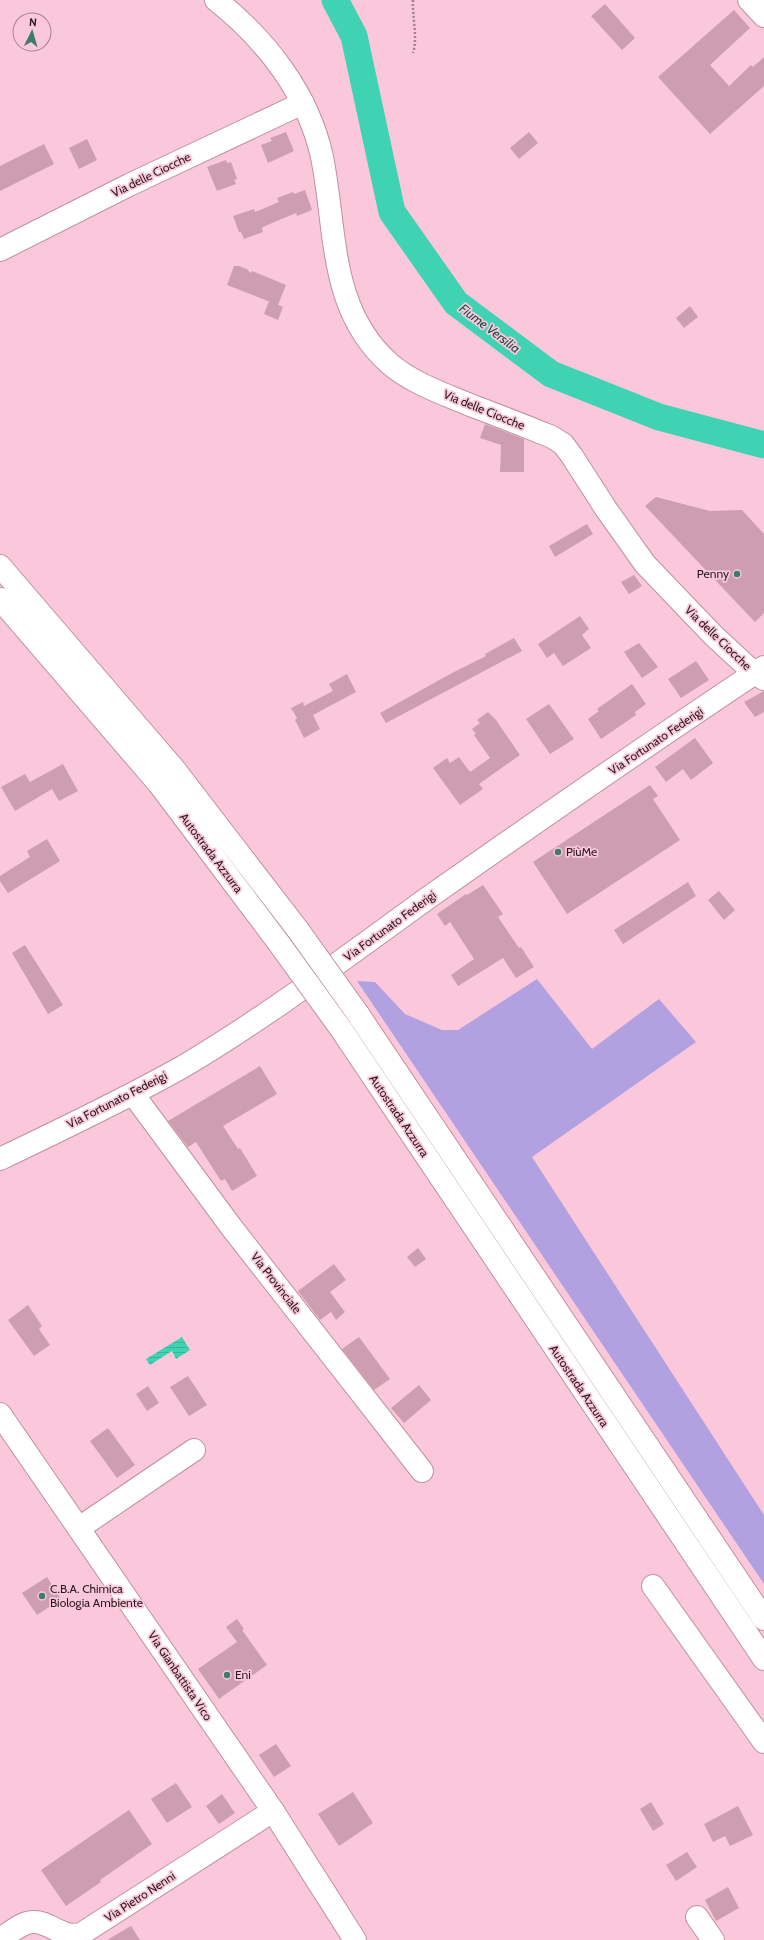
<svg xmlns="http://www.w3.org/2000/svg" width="764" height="1940" font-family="Cabin,sans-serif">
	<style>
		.green { fill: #b1a1e1 }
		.water { fill: url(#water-rules) }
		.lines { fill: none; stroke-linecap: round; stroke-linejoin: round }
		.river { stroke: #3fd2b3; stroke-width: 27 }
		.building { fill: #cd9eaf }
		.minor-casing { stroke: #bf90a1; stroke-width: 24 }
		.major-casing { stroke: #bf90a1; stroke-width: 24 }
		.highway-casing { stroke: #bf90a1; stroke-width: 24 }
		.path { stroke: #a5818e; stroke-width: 2.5; stroke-dasharray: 2 2; stroke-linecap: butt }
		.minor { stroke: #fff; stroke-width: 22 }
		.major { stroke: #fff; stroke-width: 22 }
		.highway { stroke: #fff; stroke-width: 22 }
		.highway-bridge-casing { stroke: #bf90a1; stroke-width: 24; stroke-linecap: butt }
		.highway-bridge { stroke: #fff; stroke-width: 22 }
		.poi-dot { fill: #3b7c6c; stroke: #fac8da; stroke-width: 1.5 }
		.labels { text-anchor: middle; stroke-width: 3.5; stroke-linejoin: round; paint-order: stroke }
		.street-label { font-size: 12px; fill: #2a1920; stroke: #fac8da }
		.poi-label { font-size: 12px; fill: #2a1920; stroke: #fac8da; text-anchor: start }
		.water-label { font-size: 13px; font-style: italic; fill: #114e41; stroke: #fac8da }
	</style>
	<defs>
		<pattern id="water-rules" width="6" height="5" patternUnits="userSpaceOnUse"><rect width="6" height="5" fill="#3fd2b3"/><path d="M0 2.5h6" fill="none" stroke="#38b49a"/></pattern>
	</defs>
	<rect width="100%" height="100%" fill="#fac8da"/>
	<path class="green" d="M537 979 592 1049 659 999 696 1042 532 1157 764 1515V1584L357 981 375 982 405 1014 442 1030H458Z"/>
	<path class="water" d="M182 1337 190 1350 176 1359 172 1351 150 1365 146 1359Z"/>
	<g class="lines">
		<path class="river" d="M335 0 354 36 392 212 456 303 551 374 659 417 764 445"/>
	</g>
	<path class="building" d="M605 4 635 38 622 50 591 16Z
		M734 10 750 28 710 65 729 86 751 65 753 67 764 57V86L710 134 658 77Z
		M286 132 294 151 268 163 261 145 272 141 270 138Z
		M529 132 538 143 519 159 510 148Z
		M87 139 97 160 79 169 69 148Z
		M44 144 54 164 0 191V166Z
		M226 160 227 163 231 162 237 179 234 180 236 184 217 191 207 167Z
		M305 190 312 210 297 216 296 213 265 226 262 228 263 232 244 239 241 232H239L233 216 254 209 255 212 279 202 277 198 293 192 294 194Z
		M234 266H239L247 269 250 273 252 271 286 285 278 305 227 285Z
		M269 301 283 307 278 320 264 314Z
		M690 306 698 317 684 328 676 318Z
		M485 424 524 439V472H500L501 445 480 438Z
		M656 497 710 511 742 510 764 534V613L755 622 645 506Z
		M587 524 593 534 555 557 549 546Z
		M634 575 642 586 629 594 621 582Z
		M580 616 589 629 582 635 591 648 563 666 554 653 547 658 538 644Z
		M514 638 522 651 386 723 380 713 452 673 486 656 485 654Z
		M639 643 658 667 642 678 624 652Z
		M696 661 709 680 681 698 668 679Z
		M347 674 356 692 313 715 320 729 304 738 295 720 297 718 291 708 303 702 304 706 333 691 329 684Z
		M632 684 646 704 635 712 636 715 601 739 588 719 599 711 597 709Z
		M764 691V712L755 717 744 702Z
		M549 704 574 739 550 754 526 719Z
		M488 712 496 720 520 755 479 784 483 789 460 805 433 768 447 758 450 763 459 757 470 772 490 758 474 735 476 734 472 729 480 723 477 720Z
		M695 738 713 763 691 780 683 769 666 782 655 767Z
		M63 764 78 791 59 801 52 789 15 811 1 787 25 774 30 782Z
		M650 785 658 796 653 799 680 840 567 914 533 862Z
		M47 839 60 861 8 893 0 881V876L30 857 27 851Z
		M688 882 696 896 623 944 614 930Z
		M483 885 503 914 498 917 519 948 521 947 534 967 516 978 503 958 458 986 451 975 474 959 450 922 445 926 437 914 466 894 467 895Z
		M719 891 735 910 724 920 708 900Z
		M25 945 63 1005 48 1014 12 953Z
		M260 1066 277 1094 223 1126 238 1149 240 1148 257 1176 232 1191 225 1179 221 1181 196 1142 188 1147 168 1121Z
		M418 1248 426 1259 415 1267 407 1257Z
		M334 1264 346 1280 330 1292 345 1312 336 1320 331 1312 320 1320 298 1291Z
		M28 1305 42 1326 39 1329 50 1345 34 1356 8 1320Z
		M359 1337 390 1379 374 1390 342 1349Z
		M188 1376 207 1405 189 1416 170 1387Z
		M419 1385 431 1400 404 1423 391 1408Z
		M148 1386 159 1403 147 1411 136 1394Z
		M108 1428 135 1465 117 1478 90 1441Z
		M47 1577 61 1599 37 1615 22 1593Z
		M237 1619 244 1629 242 1630 267 1665 219 1699 198 1669 237 1642 226 1627Z
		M276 1744 291 1766 274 1777 259 1755Z
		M176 1783 192 1807 167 1823 151 1799Z
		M353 1792 373 1823 339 1846 318 1814Z
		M222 1794 235 1813 219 1824 206 1806Z
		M651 1802 664 1824 653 1831 640 1809Z
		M738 1806 753 1835 730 1846 725 1836 713 1842 704 1824Z
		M129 1810 152 1844 100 1880 101 1882 66 1906 41 1870Z
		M687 1852 697 1867 676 1881 666 1865Z
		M728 1887 739 1908 716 1921 705 1900Z
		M131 1926 140 1940H107Z"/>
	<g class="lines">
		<defs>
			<path id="minor" d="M216 0C266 40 308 93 322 157 337 231 328 309 390 364 412 383 444 394 470 405 497 415 525 426 552 437L563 444 572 456 606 509 645 564 714 636 754 673 764 679
				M749 0 764 16
				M0 250 129 185 303 103
				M133 1094 232 1228 422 1471
				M0 1159C62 1129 124 1100 184 1066 268 1016 346 957 425 900 537 821 650 743 764 667
				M79 1528 194 1450
				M653 1586 764 1742
				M697 1917 713 1940
				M0 1939C10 1933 22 1922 33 1922 49 1921 62 1939 81 1934L273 1811"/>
			<path id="major" d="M0 1414 273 1811 355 1940"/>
			<path id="highway" d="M0 566 175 770 298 930
				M0 599 159 784 278 942
				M358 1014 764 1619
				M341 1029 764 1659"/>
		</defs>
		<use href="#minor" class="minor-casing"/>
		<use href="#major" class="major-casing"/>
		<use href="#highway" class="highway-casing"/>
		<path class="path" d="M413 0C412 17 418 37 413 53"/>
		<use href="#minor" class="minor"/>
		<use href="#major" class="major"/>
		<use href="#highway" class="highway"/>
		<defs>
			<path id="highway-bridge" d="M298 930 358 1014
				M278 942 341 1029"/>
		</defs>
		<use href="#highway-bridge" class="highway-bridge-casing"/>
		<use href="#highway-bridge" class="highway-bridge"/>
	</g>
	<g class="poi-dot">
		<circle cx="737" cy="574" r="4"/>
		<circle cx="558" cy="852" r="4"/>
		<circle cx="42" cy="1596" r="4"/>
		<circle cx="227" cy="1675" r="4"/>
	</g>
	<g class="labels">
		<g class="street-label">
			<text transform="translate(151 175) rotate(-26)" y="4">Via delle Ciocche</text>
			<text transform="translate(484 410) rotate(22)" y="4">Via delle Ciocche</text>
			<text transform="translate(718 638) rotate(44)" y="4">Via delle Ciocche</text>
			<text transform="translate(656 741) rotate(-34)" y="4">Via Fortunato Federigi</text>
			<text transform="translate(211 853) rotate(53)" y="4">Autostrada Azzurra</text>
			<text transform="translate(390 926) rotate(-36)" y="4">Via Fortunato Federigi</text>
			<text transform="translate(117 1100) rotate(-27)" y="4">Via Fortunato Federigi</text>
			<text transform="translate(399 1116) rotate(56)" y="4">Autostrada Azzurra</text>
			<text transform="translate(276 1283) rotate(52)" y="4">Via Provinciale</text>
			<text transform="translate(579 1386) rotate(56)" y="4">Autostrada Azzurra</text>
			<text transform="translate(180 1676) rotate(56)" y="4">Via Gianbattista Vico</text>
			<text transform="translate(140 1897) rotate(-33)" y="4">Via Pietro Nenni</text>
		</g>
		<g class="poi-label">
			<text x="729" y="578" text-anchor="end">Penny</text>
			<text x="566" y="856">PiùMe</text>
			<text x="50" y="1593">C.B.A. Chimica<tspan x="50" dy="14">Biologia Ambiente</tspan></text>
			<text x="235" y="1679">Eni</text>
		</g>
		<g class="water-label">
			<text transform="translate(490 328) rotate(37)" y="5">Fiume Versilia</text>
		</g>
	</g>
	<g transform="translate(32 32) rotate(5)"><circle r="19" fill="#fac8da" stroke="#a78290"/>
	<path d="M0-3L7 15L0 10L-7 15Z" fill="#3b7c6c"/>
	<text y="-6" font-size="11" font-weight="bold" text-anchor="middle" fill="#2a1920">N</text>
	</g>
</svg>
